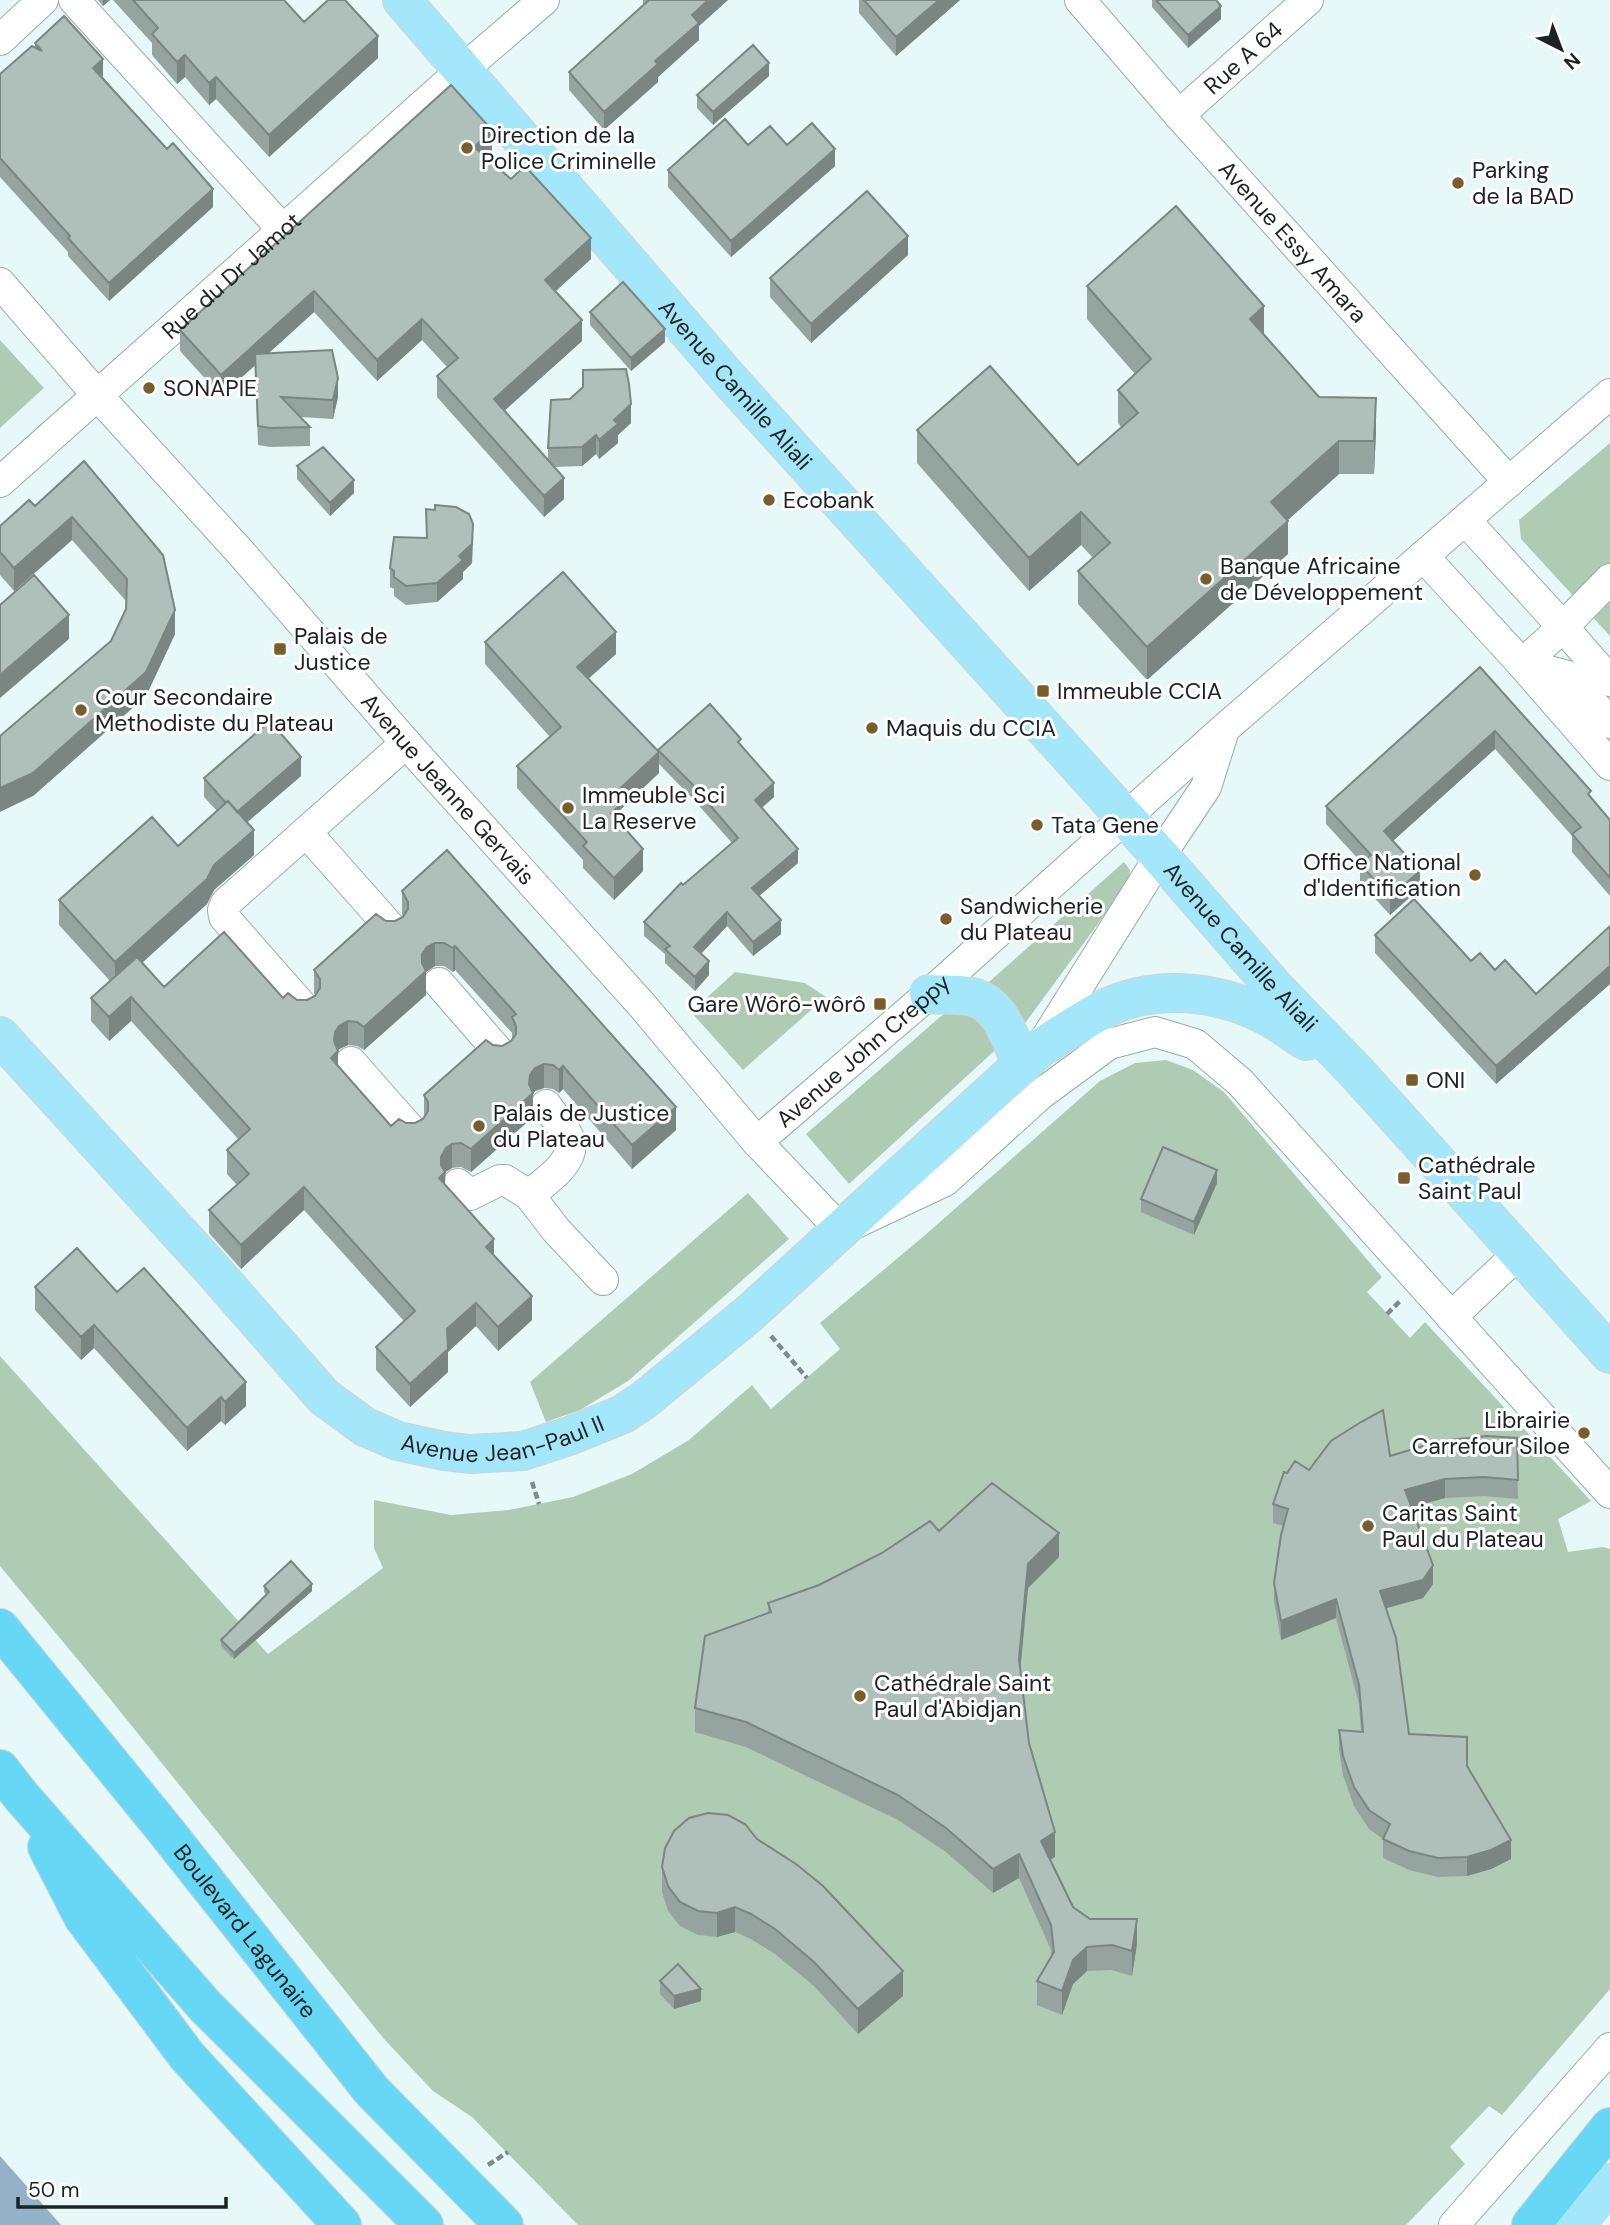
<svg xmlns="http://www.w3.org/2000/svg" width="1610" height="2225" font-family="'DM Sans',sans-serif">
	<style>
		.green { fill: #b0cbb3 }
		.water { fill: #95b1c7 }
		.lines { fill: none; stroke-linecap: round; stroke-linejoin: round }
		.minor-casing { stroke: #9bacab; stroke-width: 32 }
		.major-casing { stroke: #d2d3d3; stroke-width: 40 }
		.highway-casing { stroke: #d2d3d3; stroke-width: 40 }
		.path { stroke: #7f8b8a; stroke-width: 4.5; stroke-dasharray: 7 3.5; stroke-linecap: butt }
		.minor { stroke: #fff; stroke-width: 30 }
		.major { stroke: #a4e7fa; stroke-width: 38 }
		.highway { stroke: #67d7f6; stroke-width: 38 }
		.wall { fill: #96a49f; fill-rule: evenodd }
		.shaded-wall { fill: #7a8682 }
		.building { fill: #afbfb9; stroke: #7a8682; stroke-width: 2; fill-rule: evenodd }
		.poi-dot { fill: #785d2f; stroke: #fff; stroke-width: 2.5 }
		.labels { text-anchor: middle; stroke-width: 6; stroke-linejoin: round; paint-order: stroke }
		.street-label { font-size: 23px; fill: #1d2323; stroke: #fff }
		.poi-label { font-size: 23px; fill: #1d2323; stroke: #fff; text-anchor: start }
	</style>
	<rect width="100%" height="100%" fill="#e6f8f7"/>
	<path class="green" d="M0 340 44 388 0 428Z
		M1610 443V636L1521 539 1519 520Z
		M1124 862 1130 870 1129 878 1108 910 1026 1022 849 1184 806 1134 940 1017 990 981Z
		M735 972 805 983 826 997 743 1070 691 1012Z
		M1166 1060 1193 1070 1224 1092 1382 1277 1367 1292 1410 1338 1425 1322 1591 1501 1558 1519 1568 1552 1603 1547 1610 1549V1989L1502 2115 1489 2106 1450 2147 1465 2164 1406 2225H578L472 2117 433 2091 384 2039 98 1684 0 1566V1356L268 1654 383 1568 374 1548V1500L451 1515 509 1510 573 1497 632 1474 689 1440 752 1385 771 1409 840 1349 820 1323 924 1236 1100 1081 1135 1063Z
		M748 1193 789 1239 628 1381 580 1410 546 1422 530 1382Z"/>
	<path class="water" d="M0 2156 61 2225H0Z"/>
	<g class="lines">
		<defs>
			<g id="minor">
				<path d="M74 0 283 230"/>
				<path id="s1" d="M1080 0 1179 115 1509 482"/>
				<path d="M0 40 43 0"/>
				<path id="s2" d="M1179 115 1308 0"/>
				<path id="s3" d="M0 283 98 396 241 553 406 743 641 1004 757 1142 841 1230 945 1181 1041 1094 1109 1044 1155 1032 1195 1044 1240 1082 1610 1493"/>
				<path id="s4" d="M0 482 451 80 544 0"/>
				<path d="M1465 520 1563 627 1610 681"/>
				<path d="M1423 556 1522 664 1610 765"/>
				<path d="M1522 664 1563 627 1610 579"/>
				<path d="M1522 664 1568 676 1610 723"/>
				<path d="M306 832 391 928"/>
				<path d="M439 983 499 1052"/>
				<path d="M303 1007 224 917 223 910 226 903 406 743"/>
				<path d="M1043 1043 1160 856 1206 787 1224 730"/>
				<path d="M351 1062 411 1130"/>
				<path id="s5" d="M757 1142 929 994 1224 729 1610 394"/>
				<path d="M458 1184 470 1195 500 1180H505L529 1195 556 1230 603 1280"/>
				<path d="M529 1195C544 1182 580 1161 568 1136 562 1125 553 1115 546 1105"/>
				<path d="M1451 1317 1519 1253"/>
				<path d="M1454 2225 1610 2048"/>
			</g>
			<g id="major">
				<path id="s6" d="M402 0 729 379 1160 856 1275 988 1358 1074 1610 1354"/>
				<path d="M929 994C941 995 955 994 967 996 1001 1000 1010 1039 1022 1066"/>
				<path id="s7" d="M0 1036 211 1268 324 1397 365 1427 398 1441 444 1451 470 1454 523 1451 569 1436 623 1414 644 1400 751 1312 1039 1049C1062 1034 1084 1019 1108 1007 1158 984 1218 991 1265 1015 1279 1022 1292 1032 1306 1041"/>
				<path d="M1575 2225 1610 2183"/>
			</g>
			<g id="highway">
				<path id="s8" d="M0 1628 161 1825 372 2091 504 2225"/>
				<path d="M0 1769 21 1796 205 2006 424 2225"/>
				<path d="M47 1847 83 1917 187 2056 342 2225"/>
				<path d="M1531 2225 1610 2127"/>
			</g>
		</defs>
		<use href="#minor" class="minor-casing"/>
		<use href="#major" class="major-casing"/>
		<use href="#highway" class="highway-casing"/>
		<path class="path" d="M1387 1314 1401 1300
			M771 1336 807 1378
			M532 1482 539 1504
			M488 2165 508 2152"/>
		<use href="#minor" class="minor"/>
		<use href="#major" class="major"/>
		<use href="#highway" class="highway"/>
	</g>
	<path class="wall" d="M98 0H110L103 6Z
		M113 0H284L304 22 378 58 269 157 216 99 209 105 185 77 177 84 152 55V43Z
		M643 0H728L699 26V40L658 77V82L604 130 569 90V72L643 5Z
		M859 0H960L896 56 859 13Z
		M1152 0H1216L1221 19 1188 48 1152 7Z
		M35 43 103 77 213 207 109 301 68 256V252L0 177V74L35 47Z
		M769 76 713 125 697 108V95Z
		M748 145H787L835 166 731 257 668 187V170Z
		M492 151 485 157 591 259 555 291 582 341 504 411 548 461V448L631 423 618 435V443L599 459 596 454 582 466 554 467 564 499 544 517 437 397V376L447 367 422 340 377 381 314 312 268 354 338 397 333 419 300 417 310 427V446L270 447 258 445 255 365 221 396 180 351V330Z
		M908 255 811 343 770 297V278Z
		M1087 286 1264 335 1319 397 1376 431 1374 474H1339L1288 520V554L1147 680 1078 604V571L1093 558 1081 545 1029 591 917 463V430L1078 465 1121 427 1118 423V390L1135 374 1087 319Z
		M590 312 665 342 631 371 590 325Z
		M84 461 175 634 146 696 33 796 111 641 126 609V601L72 540 14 591 0 575V526L35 506Z
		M297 466 354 493 330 516 297 479Z
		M426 509 473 543 472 563 463 572V579L437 602 406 605 394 596V589L390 587V568L426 538Z
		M485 642 616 654 588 679 658 751 741 745 774 797 762 808 798 863 759 896 781 934 753 956 727 926 701 954 709 975 695 991 665 963V954L644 936V922L683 885 732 843 693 799 659 764V773L619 811V821L643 871 614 900 583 868V860L517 788V766L550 737 485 664Z
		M1480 667 1610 820V896L1572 852V836L1495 749 1393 841 1420 888 1390 915 1360 882V864L1362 863 1326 824V806Z
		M301 776 247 822 254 855 214 890 207 904 142 963 164 987 307 1000 315 995 314 993V970L386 921H395L403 917 402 914V891L676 1130 632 1169 563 1089 559 1093 553 1089 544 1088 535 1091 533 1094V1117L471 1172 461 1167 452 1168 446 1172 445 1185 494 1256 532 1320 498 1351 476 1326 448 1352V1372L410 1407 376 1370V1347L404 1321 304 1210 241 1269 209 1233V1210L237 1185 227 1174V1150L239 1140 131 1021 109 1041 91 1021V998L110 981 59 925V900L178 846 217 811 204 797V778ZM435 966H444L453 972 455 970 512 1033V1039L511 1041 502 1046 493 1045 424 1095V1117L423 1119 415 1123H406L391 1126 338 1067V1050L348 1045 357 1046 364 1050 426 995V972Z
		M1610 926V984L1496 1084 1375 953V935L1471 961 1495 970 1536 994Z
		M1217 1183 1194 1235 1141 1212V1199Z
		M35 1287 117 1292 246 1406 225 1425 221 1421 187 1451 94 1348 81 1360 35 1310Z
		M1517 1438 1518 1499 1484 1496 1445 1498 1411 1507 1433 1584 1423 1598 1386 1608 1409 1734 1467 1766 1511 1859 1491 1869 1467 1876 1438 1877 1409 1870 1383 1858V1839L1369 1829 1354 1806 1343 1775 1339 1749V1730L1361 1731 1359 1704 1336 1618 1281 1640 1274 1602V1583L1283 1526 1273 1523V1504L1287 1473 1390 1456Z
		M939 1531 1059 1557 1028 1588 1020 1669 1029 1743 1055 1857 1050 1860 1073 1907 1090 1919 1137 1944 1132 1976 1112 1970 1087 1971 1073 1984 1062 2015 1037 2005V1981L1051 1956V1950L1019 1878 993 1893 946 1852 898 1820 746 1747 695 1732V1708L768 1614V1603L819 1585Z
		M264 1586 312 1591 234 1659 221 1646V1640L266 1595 264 1592Z
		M757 1839 903 1996 858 2034 814 1986 775 1954 751 1939 735 1932 717 1937 698 1935 680 1926 668 1911 662 1892V1867Z
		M660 1981 701 2001 674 2009 660 1994Z"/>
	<path class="shaded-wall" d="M103 0H110L103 6Z
		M708 0H728L699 26V40L658 77V82L604 130V112L692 15Z
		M939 0H960L896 56V37Z
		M1221 6V19L1188 48V35Z
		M378 36V58L269 157V135Z
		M185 55V77L177 84V62Z
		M103 59V77L93 68Z
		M769 63V76L713 125V112Z
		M216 77V99L209 105V83Z
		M492 130V151L474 168V147Z
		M835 149V166L731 257V241Z
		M213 189V207L109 301V283Z
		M908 236V255L811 343V324Z
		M591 238V259L545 301V280Z
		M314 291V312L221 396V375Z
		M1264 306V339L1250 319Z
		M422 319V340L377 381V360Z
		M582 320V341L494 420V399Z
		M665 329V342L631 371V358Z
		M338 378V397L333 419V400Z
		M1376 398V431L1374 474V441Z
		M631 404V423L618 435V443L599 459V440L614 420Z
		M596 435V454L582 466V447Z
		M1339 441V474L1271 535V502Z
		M564 478V499L544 517V496Z
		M354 480V493L330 516V503Z
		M1081 512V545L1029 591V558Z
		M72 517V540L14 591V568Z
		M1288 521V554L1147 680V647Z
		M473 524 472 563 463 572V579L437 602V583L459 556Z
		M175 610V634L146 696 33 796 0 812V788Z
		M69 615V639L0 698V675Z
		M616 632V654L577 689V667Z
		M1495 731V749L1384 849V831Z
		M659 752V773L619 811V828L611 834V797Z
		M301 757V776L235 833V814Z
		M774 783V797L755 813V800Z
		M254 830V855L214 890 207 904 115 987V962L214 865Z
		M643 849V871L614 900V878Z
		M798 849V863L752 902V888Z
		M1420 871V888L1390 915V897Z
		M727 912V926L694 961V947Z
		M781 920V934L753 956V942Z
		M435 943V966L426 972V995L364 1050V1027L422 954 427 947Z
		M455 946V970L453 972V948Z
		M709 961V975L695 991V977Z
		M1610 966V984L1496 1084V1066Z
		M131 997V1021L109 1041V1017Z
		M348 1021V1045L339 1049 337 1052 338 1051V1074L331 1058 335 1032 339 1026Z
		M544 1064V1088L535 1091 533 1094V1117L471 1172V1149L529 1084 530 1075 535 1068Z
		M563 1066V1089L559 1093V1070Z
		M676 1107V1130L632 1169V1145Z
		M452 1144V1168L445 1172V1196L439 1178 441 1157 446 1148Z
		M1217 1170V1183L1194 1235V1222Z
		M304 1187V1210L241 1269V1245Z
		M494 1239V1263L486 1247Z
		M532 1296V1320L498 1351V1327Z
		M476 1303V1326L448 1352V1372L410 1407V1384L447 1329Z
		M94 1325V1348L81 1360V1337Z
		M246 1382V1406L225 1425V1402Z
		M221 1397V1421L187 1451V1428Z
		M1445 1479V1498L1405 1509V1490Z
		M1059 1533V1557L1028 1588 1019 1683V1659L1028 1564Z
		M1433 1565V1584L1423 1598 1380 1610V1591Z
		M312 1584V1591L234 1659V1653Z
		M1336 1599V1618L1281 1640V1621Z
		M1055 1832V1857L1041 1865V1841Z
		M1511 1840V1859L1491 1869 1467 1876V1857Z
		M1019 1854V1878L993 1893V1869Z
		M735 1907V1932L717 1937V1913Z
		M1137 1919V1944L1132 1976V1951Z
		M1087 1947V1971L1073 1984 1062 2015V1991L1073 1960Z
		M903 1971V1996L858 2034V2009Z
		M701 1989V2001L674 2009V1996Z"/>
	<path class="building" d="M133 0H284L304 22 328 0H345L378 36 269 135 216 77 209 83 185 55 177 62 152 34 158 28Z
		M649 0H708L692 15 699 23 655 61 658 64 604 112 569 72Z
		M864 0H939L896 37Z
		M1156 0H1216L1221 6 1188 35Z
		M64 16 103 59 93 68 167 149 173 143 213 189 109 283 68 238 70 236 0 158V74L32 46 42 51 35 43Z
		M753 45 769 63 713 112 697 95Z
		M451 85 492 130 474 147 511 179 525 166 591 238 545 280 582 320 494 399 564 478 544 496 437 376 458 358 422 319 377 360 314 291 221 375 180 330Z
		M725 119 748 145 770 126 787 145 812 123 835 149 731 241 668 170Z
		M867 191 908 236 811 324 770 278Z
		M1176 206 1264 306 1250 319 1319 397 1376 398 1374 441H1339L1271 502 1288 521 1147 647 1078 571 1110 543 1081 512 1029 558 917 430 990 366 1078 465 1138 413 1118 390 1151 359 1087 286Z
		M623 282 665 329 631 358 590 312Z
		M332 350 338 378 333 400 281 397 310 427 270 428 258 426 255 354Z
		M626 369 629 384 631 404 614 420 618 424 599 440 596 435 582 447 548 448 551 400 570 399 583 387V370Z
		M323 447 354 480 330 503 297 466Z
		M84 461 163 555 175 610 146 672 33 773 0 788V736L111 641 126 609 127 579 72 517 14 568 0 552V526L29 500 35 506Z
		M435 505 456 507 469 514 473 524 472 544 459 556 463 560 437 583 406 586 394 577V571L390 568 394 537 427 538 426 509 435 510Z
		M563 572 616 632 577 667 659 752 611 797 619 806 611 813 643 849 614 878 583 846 587 842 517 766 561 727 485 642Z
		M34 575 69 615 0 675V605Z
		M1480 667 1591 791 1588 794 1610 820V878L1572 834 1581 827 1495 731 1384 831 1420 871 1390 897 1360 864 1371 855 1326 806Z
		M710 704 741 739 738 742 774 783 755 800 798 849 752 888 781 920 753 942 727 912 694 947 709 961 695 977 665 949 670 946 644 922 681 883 683 885 738 838 693 785 658 750Z
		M270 721 301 757 237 812 228 801 226 803 204 778Z
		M228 801 254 830 214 865 207 879 115 962 59 900 152 817 178 846Z
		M447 850 676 1107 632 1145 563 1066 559 1070 553 1065 544 1064 535 1068 530 1075 529 1084 533 1093 471 1149 461 1143 452 1144 446 1148 441 1157V1165L445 1172 439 1178 494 1239 486 1247 532 1296 498 1327 476 1303 447 1329 448 1349 410 1384 376 1347 415 1311 304 1187 241 1245 209 1210 249 1174 227 1150 250 1129 131 997 109 1017 91 998 137 957 164 987 224 932 283 998 288 993 297 1000H307L315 996 320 988V979L314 970 376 914 386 921H395L403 917 408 909V902L402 891ZM435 943H444L453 948 455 946 516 1014 512 1017 516 1026V1034L511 1041 502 1046 493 1045 486 1040 424 1095 428 1102V1111L423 1119 415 1123H406L399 1119 391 1126 331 1058 338 1051 334 1041 335 1032 339 1026 348 1021 357 1022 364 1027 426 971 422 963V954L427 947Z
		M1414 899 1471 961 1480 953 1495 970 1505 960 1536 994 1610 926V966L1496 1066 1375 935Z
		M1163 1147 1217 1170 1194 1222 1141 1199Z
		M77 1248 117 1292 144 1268 246 1382 225 1402 221 1397 187 1428 94 1325 81 1337 35 1287Z
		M1383 1410 1390 1456 1440 1441 1487 1436 1517 1438 1518 1480 1484 1477 1445 1479 1405 1490 1433 1565 1423 1580 1380 1591 1396 1638 1409 1734 1467 1737V1766L1511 1840 1491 1850 1467 1857 1438 1858 1409 1851 1383 1839 1390 1824 1369 1810 1354 1787 1343 1756 1339 1730 1363 1732 1359 1685 1336 1599 1281 1621 1274 1583 1281 1535 1288 1509 1273 1504 1284 1472 1287 1473 1295 1461 1309 1470 1331 1441 1361 1422Z
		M992 1483 1059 1533 1028 1564 1019 1659 1029 1743 1055 1832 1041 1841 1073 1907 1090 1919H1137L1132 1951 1112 1945 1087 1947 1073 1960 1062 1991 1037 1981 1054 1952 1051 1925 1019 1854 993 1869 946 1828 898 1795 746 1722 695 1708 705 1636 771 1612 768 1603 819 1585 882 1553 930 1521 939 1531Z
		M291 1561 312 1584 234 1653 221 1640 269 1592 264 1586Z
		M708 1813 728 1815 745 1824 757 1839 796 1864 823 1886 903 1971 858 2009 814 1962 775 1929 751 1914 735 1907 717 1913 698 1911 680 1902 668 1886 662 1867 665 1848 674 1831 689 1818Z
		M678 1964 701 1989 674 1996 660 1981Z"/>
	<g class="poi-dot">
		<circle cx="467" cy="148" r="7"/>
		<circle cx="1458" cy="183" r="7"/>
		<circle cx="149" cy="388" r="7"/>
		<circle cx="769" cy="500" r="7"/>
		<circle cx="1206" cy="579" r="7"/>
		<rect x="273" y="642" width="14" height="14" rx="3.5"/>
		<rect x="1036" y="684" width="14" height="14" rx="3.5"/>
		<circle cx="81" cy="710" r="7"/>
		<circle cx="872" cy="728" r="7"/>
		<circle cx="568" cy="808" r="7"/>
		<circle cx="1037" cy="825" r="7"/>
		<circle cx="1475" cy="875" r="7"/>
		<circle cx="946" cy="919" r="7"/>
		<rect x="873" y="997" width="14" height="14" rx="3.5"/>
		<rect x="1405" y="1073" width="14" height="14" rx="3.5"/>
		<circle cx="479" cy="1126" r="7"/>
		<rect x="1397" y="1171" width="14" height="14" rx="3.5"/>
		<circle cx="1584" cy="1433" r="7"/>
		<circle cx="1368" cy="1526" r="7"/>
		<circle cx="860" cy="1696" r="7"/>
	</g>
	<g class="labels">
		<g class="street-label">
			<text dy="8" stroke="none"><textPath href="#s2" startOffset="86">Rue A 64</textPath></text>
			<text dy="8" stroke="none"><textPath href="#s1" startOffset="322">Avenue Essy Amara</textPath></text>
			<text dy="8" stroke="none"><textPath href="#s4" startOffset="310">Rue du Dr Jamot</textPath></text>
			<text dy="8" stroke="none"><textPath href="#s6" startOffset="509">Avenue Camille Aliali</textPath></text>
			<text dy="8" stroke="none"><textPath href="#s3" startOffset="676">Avenue Jeanne Gervais</textPath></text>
			<text dy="8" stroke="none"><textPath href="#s6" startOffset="1265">Avenue Camille Aliali</textPath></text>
			<text dy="8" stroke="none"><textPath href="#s5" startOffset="140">Avenue John Creppy</textPath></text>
			<text dy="8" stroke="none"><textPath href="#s7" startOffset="679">Avenue Jean-Paul II</textPath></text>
			<text dy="8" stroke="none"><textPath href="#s8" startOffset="390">Boulevard Lagunaire</textPath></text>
		</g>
		<g class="poi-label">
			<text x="481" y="143">Direction de la<tspan x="481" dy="26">Police Criminelle</tspan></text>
			<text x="1472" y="178">Parking<tspan x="1472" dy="26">de la BAD</tspan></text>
			<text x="163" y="396">SONAPIE</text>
			<text x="783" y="508">Ecobank</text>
			<text x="1220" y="574">Banque Africaine<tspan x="1220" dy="26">de Développement</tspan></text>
			<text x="294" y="644">Palais de<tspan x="294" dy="26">Justice</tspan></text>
			<text x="1057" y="699">Immeuble CCIA</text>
			<text x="95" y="705">Cour Secondaire<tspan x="95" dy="26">Methodiste du Plateau</tspan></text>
			<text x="886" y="736">Maquis du CCIA</text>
			<text x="582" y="803">Immeuble Sci<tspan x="582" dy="26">La Reserve</tspan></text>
			<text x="1051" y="833">Tata Gene</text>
			<text x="1461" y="870" text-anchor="end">Office National<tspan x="1461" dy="26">d'Identification</tspan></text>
			<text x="960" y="914">Sandwicherie<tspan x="960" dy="26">du Plateau</tspan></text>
			<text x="866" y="1012" text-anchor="end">Gare Wôrô-wôrô</text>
			<text x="1426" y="1088">ONI</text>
			<text x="493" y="1121">Palais de Justice<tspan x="493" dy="26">du Plateau</tspan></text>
			<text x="1418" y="1173">Cathédrale<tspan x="1418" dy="26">Saint Paul</tspan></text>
			<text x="1570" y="1428" text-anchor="end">Librairie<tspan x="1570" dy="26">Carrefour Siloe</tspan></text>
			<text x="1382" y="1521">Caritas Saint<tspan x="1382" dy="26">Paul du Plateau</tspan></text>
			<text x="874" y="1691">Cathédrale Saint<tspan x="874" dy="26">Paul d'Abidjan</tspan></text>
		</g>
	</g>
	<g transform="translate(1561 49) rotate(138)" stroke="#ffffff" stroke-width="5" paint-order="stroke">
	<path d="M0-5L12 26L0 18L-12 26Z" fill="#1d2323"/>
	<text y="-10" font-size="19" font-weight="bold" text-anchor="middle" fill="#1d2323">N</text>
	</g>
	<path d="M18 2197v10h208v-10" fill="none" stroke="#1d2323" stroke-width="3.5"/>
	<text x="28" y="2197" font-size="21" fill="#1d2323" stroke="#ffffff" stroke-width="5" paint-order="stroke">50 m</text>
</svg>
